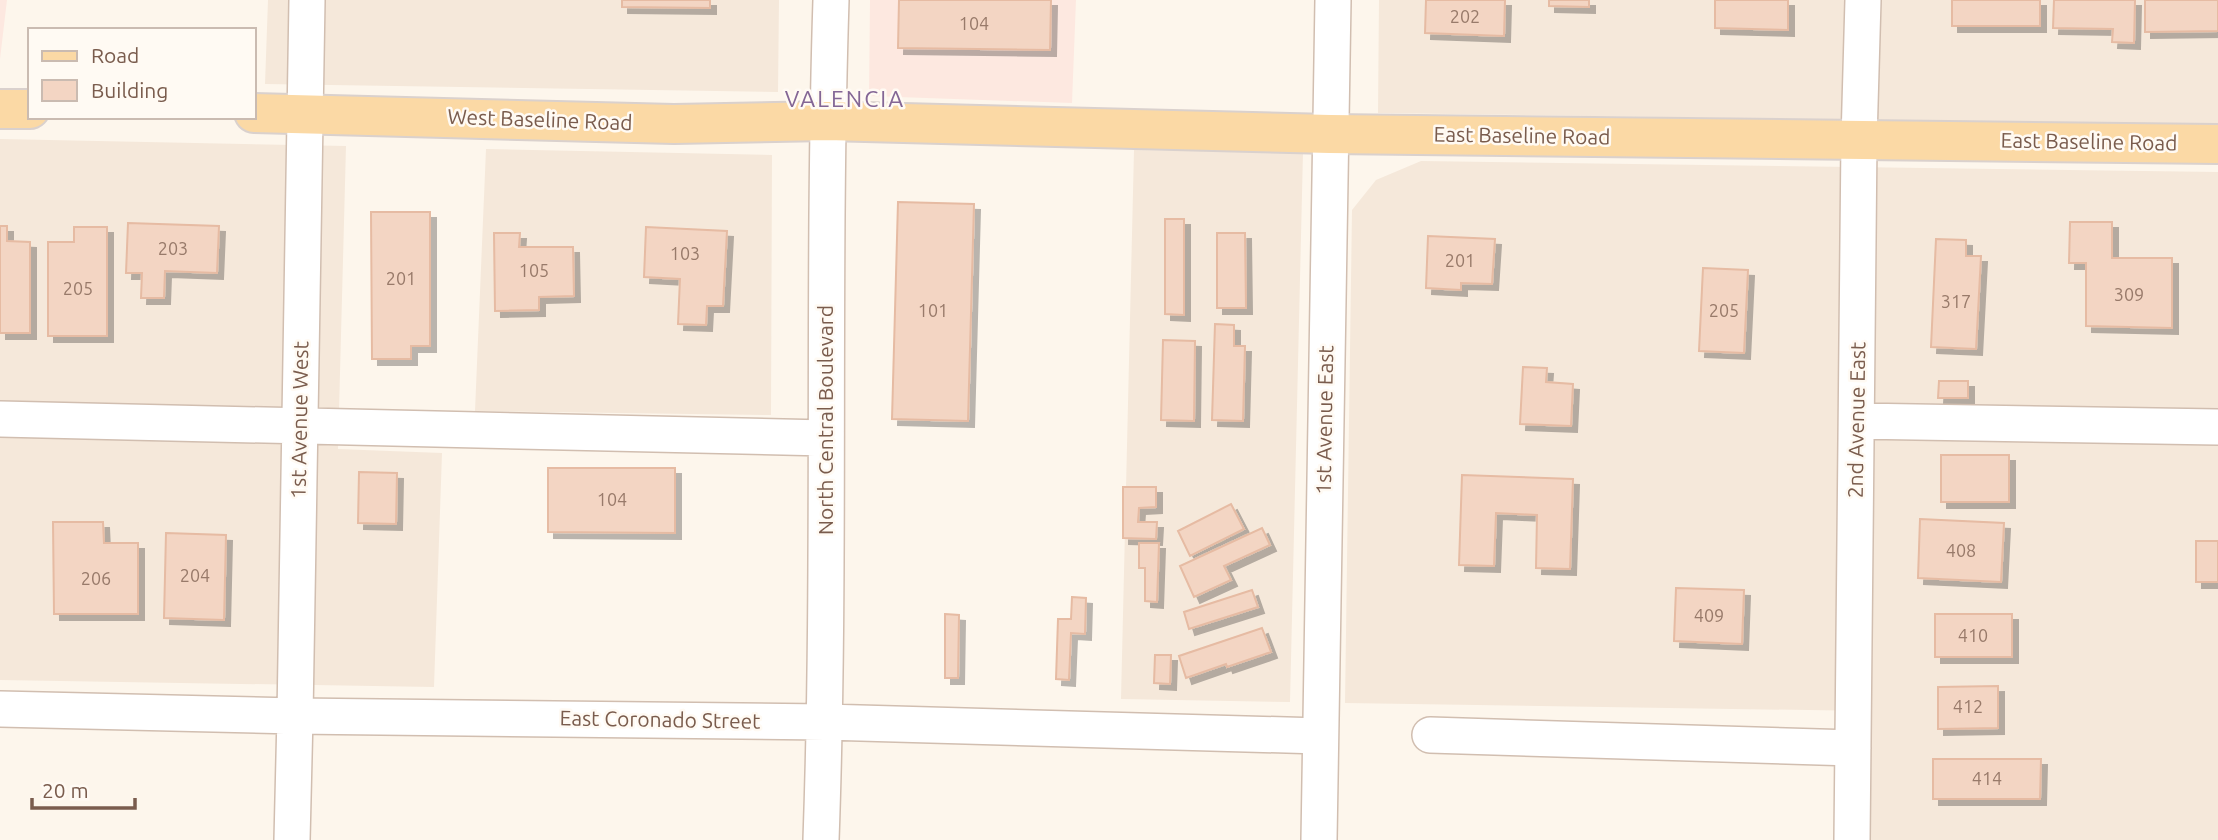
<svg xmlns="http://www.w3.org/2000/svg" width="2218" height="840" font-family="Ubuntu,sans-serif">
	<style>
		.residential { fill: #f5e8da }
		.commercial { fill: #fde8e0 }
		.building { fill: #f3d5c3; stroke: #e6bba3; stroke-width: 2; filter: url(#shadow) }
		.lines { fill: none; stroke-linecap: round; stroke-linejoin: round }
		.minor-casing { stroke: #d1beb0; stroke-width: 38 }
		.major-casing { stroke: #dad1cd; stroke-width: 42 }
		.minor { stroke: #fff; stroke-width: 35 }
		.major { stroke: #fbd9a5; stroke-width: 38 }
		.labels { text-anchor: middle; stroke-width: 5; stroke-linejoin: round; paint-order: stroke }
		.number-label { font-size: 18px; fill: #987a6a }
		.street-label { font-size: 21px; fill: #7a5c4d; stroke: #fffaf3 }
		.neighbourhood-label { font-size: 23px; letter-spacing: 2px; fill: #846695; stroke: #fffaf3 }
	</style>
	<defs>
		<filter id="shadow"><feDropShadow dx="6" dy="6" stdDeviation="0" flood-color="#0004"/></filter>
	</defs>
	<rect width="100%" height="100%" fill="#fdf6ec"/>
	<path class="residential" d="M268 0H779L778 92 265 84Z
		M1379 0H2218V125L1378 113Z
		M0 139 346 146 338 449 442 453 434 687 0 680Z
		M486 149 772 155 771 415 475 411Z
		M1134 150 1303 152 1290 702 1121 699Z
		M1421 161 2218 172V840H1869L1870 711 1345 703 1352 210 1376 180Z"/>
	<path class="commercial" d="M0 0H7L0 59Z
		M870 0H1076L1072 103 869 96Z"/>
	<path class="building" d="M622 0H710V8L622 7Z
		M899 0H1051L1050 50 898 48Z
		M1426 0H1505L1504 36 1425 33Z
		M1549 0H1589V7L1549 6Z
		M1715 0H1788V30L1715 28Z
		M1952 0H2040V26H1952Z
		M2054 0H2135L2134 43 2112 42 2113 29 2053 28Z
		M2145 0H2218V31L2145 32Z
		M898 202 974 204 968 421 892 419Z
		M371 212H430V346H411V359H372Z
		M1165 219H1184V315L1165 314Z
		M2070 222H2112V258H2172V328L2086 326V263H2069Z
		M128 223 219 226 217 273 165 271 164 298H141L142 273H126Z
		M0 226H7V241L30 242V333H0Z
		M74 227H107V336H48V242H74Z
		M646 227 727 231 723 306H707L706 325 678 324 680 279 644 277Z
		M494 233H520L519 247H573L574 296 539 297V310L495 311Z
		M1217 233H1245L1246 308H1217Z
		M1428 236 1495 239 1492 284 1461 283V290L1426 288Z
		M1936 239 1966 240V256H1981L1976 349 1931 347Z
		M1703 268 1748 270 1744 353 1699 351Z
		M1215 324 1234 325V346H1245L1243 421 1212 420Z
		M1163 340 1195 341 1194 421 1161 420Z
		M1523 367 1547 368 1546 382 1573 384 1571 426 1520 424Z
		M1939 381H1968V398H1938Z
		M1941 455H2009V502H1941Z
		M548 468H675V533L548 532Z
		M359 472 397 473 396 524 358 523Z
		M1462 475 1573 479 1570 569 1536 568 1537 515 1496 513 1494 566 1459 565Z
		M1123 487H1156V507L1139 508 1138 522H1157L1156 539 1123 538Z
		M1231 504 1244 529 1190 556 1178 531Z
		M1920 519 2004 523 2001 582 1918 578Z
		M53 522H103L104 543H138V614H54Z
		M1262 528 1270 545 1224 566 1231 580 1194 597 1180 566Z
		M166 533 226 535 224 620 164 618Z
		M2196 541H2218V582H2196Z
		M1139 543H1159L1157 602 1145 601V568H1139Z
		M1676 588 1744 590 1742 644 1674 641Z
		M1252 590 1258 607 1189 629 1184 612Z
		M1072 597 1086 598 1085 634 1071 633 1069 680 1056 679 1058 619H1071Z
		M945 614 959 615 958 678H945Z
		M1935 614H2012V657H1935Z
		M1262 628 1271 652 1227 667 1226 664 1186 678 1179 656Z
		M1155 655H1171L1170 684 1154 683Z
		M1998 686V728L1938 729V687Z
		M1933 759H2041L2040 799H1933Z"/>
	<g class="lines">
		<defs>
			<path id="minor" d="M0 419 826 438
				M1857 421 2218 427
				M0 709 295 716 825 722 1320 736
				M1430 735 1853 748
				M292 840 295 716 307 0
				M821 840C831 560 822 280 831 0
				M1319 840 1333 0
				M1852 840 1859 140 1863 0"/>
			<path id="major" d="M0 109H30
				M254 113 674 124 827 121 1330 134 2218 144"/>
		</defs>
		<use href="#minor" class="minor-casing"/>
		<use href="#major" class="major-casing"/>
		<use href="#minor" class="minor"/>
		<use href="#major" class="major"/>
	</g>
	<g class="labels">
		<g class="number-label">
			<text x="1465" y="23">202</text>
			<text x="974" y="30">104</text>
			<text x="173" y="255">203</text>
			<text x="685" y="260">103</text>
			<text x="1460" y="267">201</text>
			<text x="534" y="277">105</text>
			<text x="401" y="285">201</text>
			<text x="78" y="295">205</text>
			<text x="2129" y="301">309</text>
			<text x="1956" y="308">317</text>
			<text x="933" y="317">101</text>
			<text x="1724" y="317">205</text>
			<text x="612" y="506">104</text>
			<text x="1961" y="557">408</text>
			<text x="195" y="582">204</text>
			<text x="96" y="585">206</text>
			<text x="1709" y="622">409</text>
			<text x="1973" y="642">410</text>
			<text x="1968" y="713">412</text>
			<text x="1987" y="785">414</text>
		</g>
		<g class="street-label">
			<text transform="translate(540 120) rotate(2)" y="7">West Baseline Road</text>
			<text transform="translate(1522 136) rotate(1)" y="7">East Baseline Road</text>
			<text transform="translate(2089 142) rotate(1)" y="7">East Baseline Road</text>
			<text transform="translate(300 420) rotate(-89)" y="7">1st Avenue West</text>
			<text transform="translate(826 420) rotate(-90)" y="7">North Central Boulevard</text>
			<text transform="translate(1325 420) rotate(-89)" y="7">1st Avenue East</text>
			<text transform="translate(1857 420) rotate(-89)" y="7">2nd Avenue East</text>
			<text transform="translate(660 720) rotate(1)" y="7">East Coronado Street</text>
		</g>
		<g class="neighbourhood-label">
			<text x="845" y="107">VALENCIA</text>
		</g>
	</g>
	<rect x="28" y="28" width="228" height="91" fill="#fffaf3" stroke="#cabbb1" stroke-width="2"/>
	<rect x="42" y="51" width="35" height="10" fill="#fbd9a5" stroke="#cabbb1" stroke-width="2"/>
	<text x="91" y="63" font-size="21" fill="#7a5c4d">Road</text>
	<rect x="42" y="80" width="35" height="21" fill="#f3d5c3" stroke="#cabbb1" stroke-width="2"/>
	<text x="91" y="98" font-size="21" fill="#7a5c4d">Building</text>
	<path d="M32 798v10h103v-10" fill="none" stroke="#7a5c4d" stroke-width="3.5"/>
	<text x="42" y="798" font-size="21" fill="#7a5c4d" stroke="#fffaf3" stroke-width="5" paint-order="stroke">20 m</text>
</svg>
